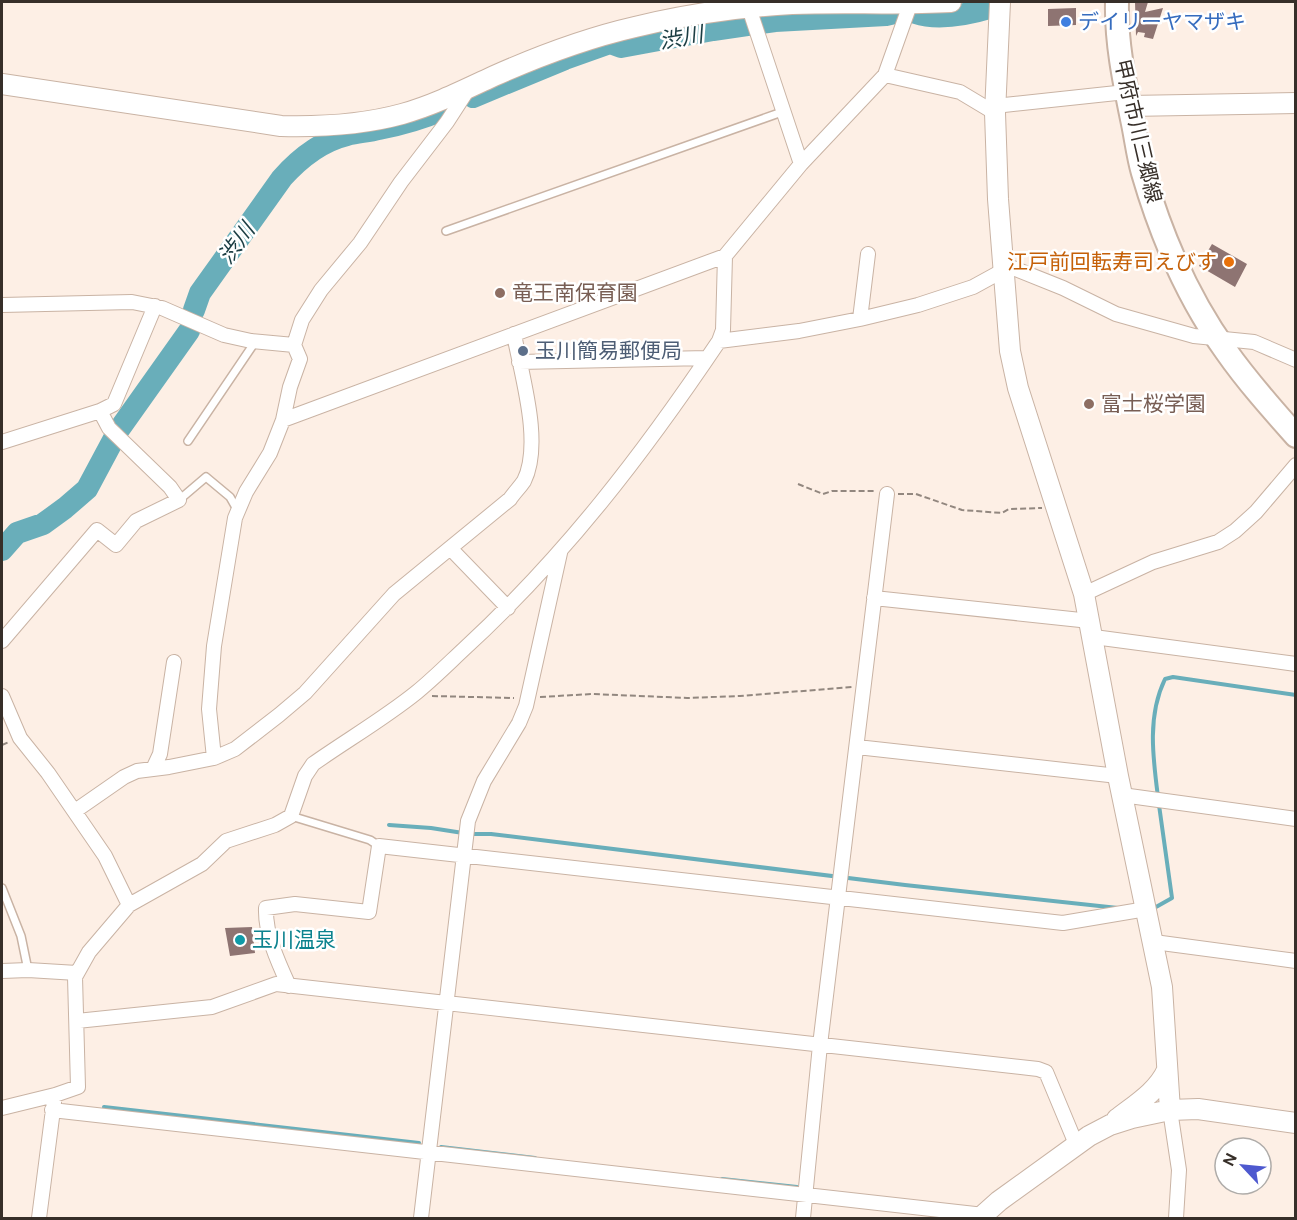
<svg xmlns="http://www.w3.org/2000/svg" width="1297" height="1220" font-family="'DM Sans','Noto Sans JP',sans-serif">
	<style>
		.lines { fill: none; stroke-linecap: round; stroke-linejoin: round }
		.stream { stroke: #69aeba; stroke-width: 4 }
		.river { stroke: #69aeba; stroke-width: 22 }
		.building { fill: #8e7472 }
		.lane-casing { stroke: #c9b3a4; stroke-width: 10 }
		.street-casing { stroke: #c9b3a4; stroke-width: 16 }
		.secondary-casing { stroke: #c9b3a4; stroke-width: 22 }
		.primary-casing { stroke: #c9b3a4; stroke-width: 26 }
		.path { stroke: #92877f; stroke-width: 2; stroke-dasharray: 6 3; stroke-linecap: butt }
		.lane { stroke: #fff; stroke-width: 7 }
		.street { stroke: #fff; stroke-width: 14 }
		.secondary { stroke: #fff; stroke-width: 20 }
		.primary { stroke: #fff; stroke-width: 22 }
		.shop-dot { fill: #3f7fe0; stroke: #fff; stroke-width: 2 }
		.food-dot { fill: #e8710a; stroke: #fff; stroke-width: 2 }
		.education-dot { fill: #8d6e63; stroke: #fff; stroke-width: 2 }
		.service-dot { fill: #5c6f8a; stroke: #fff; stroke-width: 2 }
		.culture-dot { fill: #0f9aa8; stroke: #fff; stroke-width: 2 }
		.labels { text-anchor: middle; stroke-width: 5; stroke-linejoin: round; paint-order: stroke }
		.shop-label { font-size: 21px; fill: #366cbe; stroke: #fff; text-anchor: start }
		.street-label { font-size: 21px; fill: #372f29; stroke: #fff }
		.food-label { font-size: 21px; fill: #c56008; stroke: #fff; text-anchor: end }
		.education-label { font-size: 21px; fill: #785e54; stroke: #fff; text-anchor: start }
		.service-label { font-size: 21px; fill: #4e5e75; stroke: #fff; text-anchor: start }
		.culture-label { font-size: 21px; fill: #0d838f; stroke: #fff; text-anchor: start }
		.water-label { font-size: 22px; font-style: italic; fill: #1b3d43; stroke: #fff }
	</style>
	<rect width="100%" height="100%" fill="#fdefe5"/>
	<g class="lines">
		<path class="stream" d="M1158 797C1153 758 1147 716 1165 679L1173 677 1296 695
			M389 825 431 828 463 833
			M470 834H491L905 885 1118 908
			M1156 907 1172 898 1159 805
			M104 1107 419 1143
			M441 1147 535 1158
			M722 1179 797 1187"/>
		<path class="river" d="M916 13C939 21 970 14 993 7
			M473 97 565 59 610 43 621 47 713 30 775 21 886 15 899 12
			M194 310 200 293 282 178C299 159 322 141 347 135 357 132 368 132 379 129 401 125 424 118 445 109
			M2 550 17 533 43 524 65 508 87 489 118 431 189 331"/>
	</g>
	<path class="building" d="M1135 2H1148L1145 12 1163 8 1153 39 1144 37 1145 33 1138 32 1136 36Z
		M1076 8V25L1048 26V9Z
		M1212 244 1247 264 1235 287 1199 266Z
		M252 927 255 953 230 956 225 928Z"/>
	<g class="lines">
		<defs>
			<path id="lane" d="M446 231 782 112
				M188 441 255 342
				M179 500 206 477 230 497 238 511
				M291 816 370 840 379 846
				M2 888 21 936 28 970"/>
			<path id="street" d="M749 8 801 164
				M885 75 960 92 995 113
				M995 106 1126 92
				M2 305 132 302 162 308 224 335 251 341 294 345
				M860 319 868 254
				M719 341 799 331 860 319 918 305 973 287 1004 270 1013 268 1063 288 1116 314 1194 336 1254 342 1296 360
				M519 362 707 358
				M283 420 725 256
				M2 442 100 411 114 404 155 306
				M450 548 508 608
				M1084 594 1153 562 1218 542 1235 531 1256 512 1296 465
				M874 598 1090 621
				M1094 637 1296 664
				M2 641 97 530 116 545 136 521 179 500 170 487 109 428 100 411
				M2 696 20 738 48 773 105 856 129 905
				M857 747 1118 776
				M214 758 209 709 214 646 235 518 246 492 270 453 283 420 290 387 300 359 294 345 302 320 321 290 360 243 401 182 447 122 469 88
				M153 769 160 754 174 662
				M1122 795 1296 819
				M75 811 124 777 137 771 169 767 214 758 235 749 279 715 305 693 394 594 510 499C514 493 520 487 524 481 543 443 521 374 514 334
				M1154 942 1296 961
				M2 971 28 970 77 973
				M289 986C278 962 265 934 266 908L295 904 369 912 379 846 1063 923 1146 909
				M77 1021 212 1007 276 984 1038 1069 1046 1072 1076 1144
				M2 1108 55 1095 78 1087 75 977 89 952 129 905 202 864 226 841 275 825 291 816 305 776 313 764C347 740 385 718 417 692 434 678 449 663 464 649 565 556 643 454 719 341L723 330 725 256 801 164 885 75 911 2
				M52 1110 984 1215
				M1170 1110 1179 1170 1176 1218
				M39 1218 54 1102
				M421 1218 468 821 484 781 519 723 526 706 560 553
				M803 1218 820 1045 887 494"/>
			<path id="secondary" d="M1000 2 995 113 998 199 1010 351 1018 388 1084 594 1118 776 1162 987 1170 1110
				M2 84 281 126C322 127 362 125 402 114 434 105 464 90 494 76 539 56 587 38 635 27 687 14 739 7 792 4 845 2 898 5 951 2
				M1129 106 1296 103
				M1117 1119C1135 1105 1158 1091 1167 1070
				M980 1218 999 1201 1089 1136 1110 1125 1132 1118 1170 1110 1198 1109 1296 1123"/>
			<path id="primary" d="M1117 2C1116 41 1124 80 1132 119 1136 137 1138 156 1143 173 1161 235 1188 298 1226 351 1247 381 1271 408 1296 436"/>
		</defs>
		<use href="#lane" class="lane-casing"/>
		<use href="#street" class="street-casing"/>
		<use href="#secondary" class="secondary-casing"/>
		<use href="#primary" class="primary-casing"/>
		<path class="path" d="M798 484 823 494 832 491H875
			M898 494H916L962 510 1002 513 1009 509 1042 508
			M432 696 514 698
			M540 697 592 694 687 698 740 696 852 687
			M2 745 9 742"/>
		<use href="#lane" class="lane"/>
		<use href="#street" class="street"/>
		<use href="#secondary" class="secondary"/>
		<use href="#primary" class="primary"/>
	</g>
	<circle class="shop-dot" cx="1066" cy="22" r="6"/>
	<circle class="food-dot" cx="1229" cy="262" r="6"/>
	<g class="education-dot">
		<circle cx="500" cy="293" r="6"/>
		<circle cx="1089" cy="404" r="6"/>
	</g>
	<circle class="service-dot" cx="523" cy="351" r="6"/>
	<circle class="culture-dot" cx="240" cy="940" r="6"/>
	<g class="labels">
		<g class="shop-label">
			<text x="1078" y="29">デイリーヤマザキ</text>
		</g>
		<g class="street-label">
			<text transform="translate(1138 131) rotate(77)" y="7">甲府市川三郷線</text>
		</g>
		<g class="food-label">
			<text x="1217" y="269">江戸前回転寿司えびす</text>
		</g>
		<g class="education-label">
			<text x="512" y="300">竜王南保育園</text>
			<text x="1101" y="411">富士桜学園</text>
		</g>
		<g class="service-label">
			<text x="535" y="358">玉川簡易郵便局</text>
		</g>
		<g class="culture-label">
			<text x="252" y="947">玉川温泉</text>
		</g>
		<g class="water-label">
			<text transform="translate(681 37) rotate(-10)" y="8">渋川</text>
			<text transform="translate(236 243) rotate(-54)" y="8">渋川</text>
		</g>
	</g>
	<rect width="1297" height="1220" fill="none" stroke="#372f29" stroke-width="6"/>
	<g transform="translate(1243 1166) rotate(296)"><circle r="28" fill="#ffffff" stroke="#afaca9" stroke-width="1.5"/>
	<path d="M0-4.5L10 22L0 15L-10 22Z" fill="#4e59cf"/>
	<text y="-9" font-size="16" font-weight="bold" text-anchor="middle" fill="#372f29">N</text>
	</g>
</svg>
